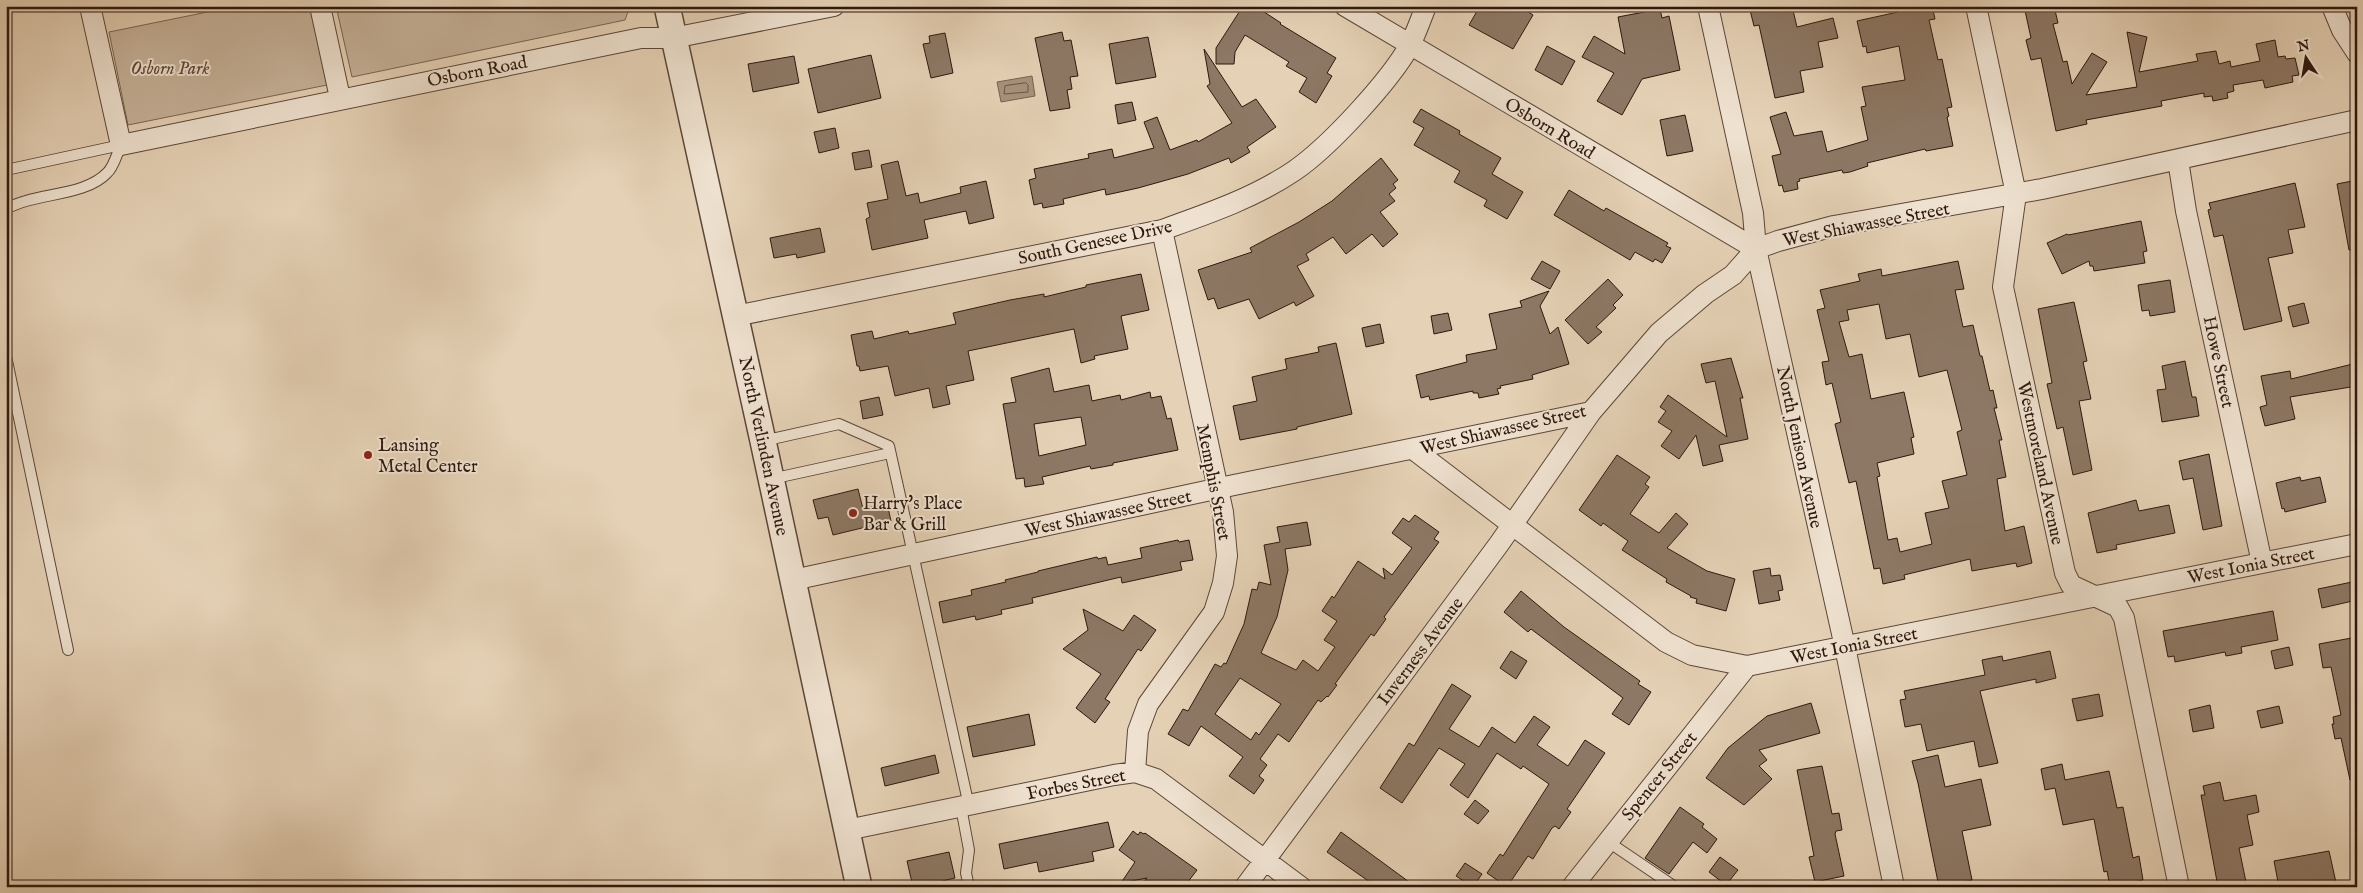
<svg xmlns="http://www.w3.org/2000/svg" width="2363" height="893" font-family="'IM FELL English',serif">
	<style>
		.green { fill: #c6b299; stroke: #7a6554 }
		.water { fill: #a7927c; stroke: #776150 }
		.lines { fill: none; stroke-linecap: round; stroke-linejoin: round }
		.shore { stroke: #6a5545; stroke-width: 1 }
		.building { fill: #8d7865; stroke: #2e180e; fill-rule: evenodd }
		.service-casing { stroke: #5c4638; stroke-width: 12 }
		.minor-casing { stroke: #5c4638; stroke-width: 22 }
		.tertiary-casing { stroke: #5c4638; stroke-width: 28 }
		.service { stroke: #eee1cf; stroke-width: 10 }
		.minor { stroke: #eee1cf; stroke-width: 20 }
		.tertiary { stroke: #eee1cf; stroke-width: 25 }
		.poi-dot { fill: #8f2418; stroke: #eee1cf; stroke-width: 2 }
		.labels { text-anchor: middle; stroke-width: 4; stroke-linejoin: round; paint-order: stroke }
		.park-label { font-size: 18px; font-style: italic; fill: #5c4638; stroke: #eee1cf }
		.street-label { font-size: 18px; fill: #2e180e; stroke: #eee1cf }
		.poi-label { font-size: 18px; fill: #2e180e; stroke: #eee1cf; text-anchor: start }
	</style>
	<rect width="100%" height="100%" fill="#e5d1b5"/>
	<filter id="stains"><feTurbulence type="fractalNoise" baseFrequency=".004" numOctaves="4"/><feColorMatrix values="0 0 0 0 .2 0 0 0 0 .09 0 0 0 0 .02 0 0 0 .5 -.17"/></filter>
	<radialGradient id="worn" r=".72"><stop offset=".6" stop-color="#630" stop-opacity="0"/><stop offset="1" stop-color="#630" stop-opacity=".3"/></radialGradient>
	<path class="green" d="M237 6H311L327 85 128 125 109 32Z
		M336 6H630L625 20 352 77Z"/>
	<path class="water" d="M1032 76 1035 96 1001 102 997 82Z"/>
	<g class="lines">
		<path class="shore" d="M1026 83 1028 85V92L1004 94 1005 86Z"/>
	</g>
	<path class="building" d="M1243 6H1255L1281 23 1280 24 1336 58 1327 73 1332 76 1316 103 1299 92 1307 78 1286 66 1289 62 1245 35 1235 52 1234 64H1216V48Z
		M1480 6H1519L1533 15 1513 49 1469 25Z
		M1749 6H1792L1797 27 1833 18 1838 38 1818 42 1823 67 1800 71 1804 92 1775 98 1759 25 1754 26Z
		M1896 6H1932L1935 19 1929 20 1938 60 1942 59 1952 107 1947 108 1949 116 1947 117 1953 146 1926 151 1925 149 1867 163 1868 166 1850 172 1843 173 1842 170 1799 179 1800 181 1797 182 1798 189 1784 192 1782 185 1779 186 1772 156 1781 154 1770 117 1786 112 1794 136 1822 131 1827 152 1868 140 1861 107 1866 106 1862 87 1905 80 1899 46 1867 53 1866 46 1863 47 1857 21 1898 12Z
		M2024 6H2054L2058 23 2053 24 2063 62 2067 61 2072 84 2092 53 2107 62 2086 95 2137 87 2127 32 2147 37 2139 72 2198 61 2196 54 2216 51 2219 64 2230 61 2231 67 2260 61 2256 44 2275 40 2278 57 2285 56 2286 59 2295 58 2299 75 2292 76 2293 82 2265 88 2263 80 2233 85 2234 91 2227 93 2228 98 2213 101 2212 96 2204 97V93L2161 101 2162 106 2086 120 2087 124 2056 131 2041 58 2031 60 2026 40 2031 38Z
		M1660 9 1662 18 1669 16 1680 70 1642 79 1622 115 1597 101 1614 73 1582 57 1594 36 1625 54 1618 17Z
		M1062 32 1064 41 1071 40 1078 76 1070 77 1072 89 1067 90 1070 108 1050 111 1035 38Z
		M945 33 953 73 931 78 923 44 930 43 929 36Z
		M1148 37 1156 77 1116 84 1109 44Z
		M1547 46 1575 61 1562 85 1535 70Z
		M1204 49 1242 107 1256 99 1276 127 1247 147 1250 152 1231 163 1229 158 1188 174 1138 188 1106 195 1105 189 1063 199 1064 204 1043 208 1042 203 1034 205 1029 180 1036 178 1034 169 1089 158 1088 154 1112 149 1114 158 1154 148 1144 122 1157 117 1170 150 1197 140 1198 142 1232 123 1207 86 1210 84Z
		M871 55 881 98 818 113 808 69Z
		M794 56 799 83 753 92 748 64Z
		M1132 102 1136 120 1118 124 1115 105Z
		M1421 109 1460 131 1459 134 1501 158 1492 174 1523 192 1507 219 1484 206 1487 200 1454 182 1460 171 1414 145 1424 128 1413 122Z
		M1685 115 1693 151 1667 156 1660 120Z
		M835 128 839 148 819 153 814 132Z
		M869 150 872 167 855 170 852 153Z
		M1381 158 1398 180 1393 184 1396 188 1389 194 1395 201 1380 212 1398 234 1383 247 1372 234 1346 254 1333 237 1306 254 1309 260 1297 266 1314 296 1296 306 1294 302 1259 319 1249 299 1218 309 1214 298 1208 300 1198 270 1252 252 1250 248 1299 222 1332 201Z
		M898 161 906 196 918 193 920 203 961 193 960 187 986 181 994 218 969 224 966 211 924 220 928 238 872 250 866 219 870 217 867 203 888 199 881 165Z
		M2357 180V249L2349 250 2337 184Z
		M2295 183 2305 227 2288 230 2293 253 2268 258 2282 321 2244 330 2223 235 2214 237 2208 210 2211 209 2209 203Z
		M1569 190 1604 211 1606 208 1668 243 1666 246 1671 248 1662 263 1655 259 1653 262 1635 252 1630 260 1554 215Z
		M2141 221 2147 251 2143 252 2145 263 2094 271 2093 266H2090L2089 261 2062 274 2047 243 2067 234 2068 235Z
		M820 228 825 252 797 258 796 254 774 258 770 238Z
		M1542 261 1560 271 1550 289 1531 279Z
		M1958 261 1964 289 1955 290 1963 327 1973 325 1980 356H1982L1990 391 1993 390 1997 408H1994L2002 440H1999L2006 477 1997 479 2005 531 2024 526 2032 563 2017 567 2016 563 1972 571 1970 559 1904 575 1905 579 1883 584 1880 568 1874 569 1856 481 1849 483 1835 424 1841 422 1832 383 1826 385 1822 362 1829 361 1817 310 1825 308 1820 290 1860 281 1858 274 1881 269 1882 276ZM1879 304 1886 339 1910 334 1919 377 1947 370 1962 430 1957 432 1967 475 1942 481 1949 508 1925 513 1932 544 1900 552 1897 538 1888 540 1877 477 1880 476 1877 463 1914 454 1911 438 1914 437 1904 392 1871 399 1862 354 1849 357 1839 322 1849 320 1847 310Z
		M1141 274 1149 310 1121 316 1128 349 1094 356 1095 359 1081 363 1074 329 968 351 974 380 946 386 950 404 933 408 929 388 895 396 888 366 860 371 859 366H857L851 335 872 331 874 339 908 331 909 334 956 324 953 313 1010 300 1044 294V297L1086 287V285Z
		M1608 279 1623 295 1613 305 1616 308 1596 327 1602 332 1588 344 1565 320Z
		M2170 280 2175 312 2150 316 2149 310 2142 311 2138 285Z
		M1549 291 1540 306 1550 334 1558 327 1569 364 1532 375 1533 379 1500 386 1501 388 1497 389 1499 394 1479 398 1478 393H1473V391L1430 400 1429 396 1421 398 1416 375 1467 362 1466 355 1497 349 1489 314 1522 307 1520 301Z
		M2074 302 2087 361 2083 362 2091 399 2079 401 2092 470 2073 475 2063 427 2057 429 2047 384 2052 383 2038 309Z
		M2304 303 2309 323 2293 327 2288 307Z
		M1448 313 1452 330 1434 334 1431 316Z
		M1380 324 1384 343 1366 347 1362 328Z
		M1336 343 1352 414 1297 427V429L1240 440 1233 406 1257 401 1252 377 1287 369 1285 359 1319 352 1318 347Z
		M1731 358 1743 398H1740L1748 439 1719 445 1723 461 1703 466 1696 435 1679 459 1661 446 1672 431 1658 422 1666 411 1660 407 1668 395 1727 437 1715 381 1706 383 1701 364Z
		M2185 361 2192 397H2196L2199 416 2162 422 2157 390 2166 389 2162 366Z
		M2357 363V386L2290 397 2295 419 2265 426 2260 407 2267 405 2261 376 2290 371 2291 379Z
		M1049 368 1054 392 1089 385 1092 401 1120 395 1121 400 1150 392 1151 398 1161 396 1167 419 1171 418 1178 450 1113 463V465L1091 469 1090 466 1042 477 1044 484 1025 487 1024 478 1016 479 1003 404 1016 402 1011 378ZM1081 417 1086 445 1039 456 1034 424Z
		M879 397 883 415 863 419 860 401Z
		M2209 454 2222 526 2203 530 2193 478 2183 480 2179 461Z
		M1617 455 1650 477 1645 484 1649 487 1630 514 1659 533 1676 513 1688 524 1667 548 1707 571 1735 579 1726 611 1696 603 1697 599 1690 597 1691 596 1666 582 1667 579 1622 550 1628 541 1603 523 1601 526 1579 510Z
		M2300 477 2301 481 2320 477 2326 502 2285 512 2284 508 2282 509 2276 483Z
		M858 489 863 509 887 503 891 521 833 535 828 517 818 519 813 500Z
		M2136 500 2139 511 2169 505 2175 533 2116 545 2117 549 2097 553 2088 513Z
		M1415 515 1439 532 1434 539 1439 542 1384 617 1386 619 1374 636 1371 634 1335 684 1337 685 1328 697 1327 696 1321 702 1318 700 1289 742 1278 734 1260 759 1267 765 1259 776 1264 780 1254 794 1229 776 1243 757 1201 726 1189 746 1168 734 1183 709 1188 711 1215 664 1221 667 1224 663 1226 664 1244 624 1252 589 1257 590 1259 582 1271 585 1264 545 1280 542 1277 527 1307 522 1311 545 1285 549 1288 570 1277 617 1261 653 1296 670 1303 660 1318 671 1335 647 1324 640 1337 621 1322 611 1332 596 1334 598 1358 561 1385 579 1383 568 1392 575 1412 548 1392 533 1403 518 1409 522ZM1240 678 1281 704 1259 735 1256 732 1251 740 1215 714Z
		M1178 540 1179 542 1189 540 1193 560 1180 562 1182 570 1122 583 1121 577 1032 598 1033 603 1001 610 1002 614 976 620 975 616 943 623 939 602 972 595 971 590 1006 582 1005 580 1038 572V571L1097 557 1098 559 1106 557 1108 565 1142 558 1140 548Z
		M1770 568 1771 576 1780 575 1783 590 1778 591 1780 600 1759 604 1753 571Z
		M2357 581V600L2322 608 2318 589Z
		M1521 591 1564 627 1640 681 1638 684 1651 692 1629 725 1612 714 1623 698 1531 629 1528 632 1504 612Z
		M1083 609 1123 631 1134 615 1156 630 1141 651 1138 649 1105 699 1110 702 1095 723 1076 708 1101 674 1063 649 1088 630Z
		M2273 611 2278 640 2241 647 2242 653 2226 656 2225 652 2175 662 2174 656 2168 657 2163 631Z
		M2357 637V779L2350 780 2341 738 2335 739 2332 724H2334L2333 717 2341 715 2331 667 2323 668 2319 644Z
		M2289 647 2293 665 2275 669 2271 651Z
		M1511 651 1527 661 1516 679 1500 668Z
		M2050 651 2056 678 2036 683V679L1980 691 1998 763 1979 767 1974 741 1927 751 1921 724 1905 727 1900 700 1906 699 1904 691 1985 675 1982 660 2002 656 2003 661Z
		M1452 684 1471 696 1449 729 1479 747 1492 727 1515 743 1534 716 1550 727 1537 745 1568 766 1585 740 1605 753 1567 809 1571 812 1559 829 1555 826 1552 828 1533 859 1528 856 1507 887 1487 873 1500 854 1503 856 1549 784 1523 766 1521 769 1497 753 1468 798 1450 785 1465 764 1439 748 1402 803 1380 788 1409 743 1414 746Z
		M2099 694 2103 716 2077 721 2072 699Z
		M1811 703 1820 733 1759 750 1767 760 1759 766 1772 779 1744 805 1706 778 1728 748 1767 716Z
		M2210 705 2214 728 2193 732 2189 710Z
		M2279 706 2283 723 2261 728 2257 711Z
		M1029 714 1035 745 973 757 967 727Z
		M935 755 939 773 885 786 881 768Z
		M1938 755 1945 787 1981 779 1991 825 1962 831 1972 880 1941 887H1939L1918 783 1912 761Z
		M2062 764 2065 780 2109 771 2117 808 2123 807 2133 858 2139 856 2143 880 2110 887 2107 871 2104 872 2094 819 2063 825 2055 788 2045 790 2041 769Z
		M1822 766 1832 814 1839 813 1842 830 1836 831 1835 834 1844 876 1815 882 1809 857 1814 856 1797 770Z
		M2220 782 2224 801 2256 795 2259 812 2247 815 2253 845 2239 848 2247 887H2218L2201 795H2205L2203 786Z
		M1475 800 1489 811 1478 824 1464 814Z
		M1680 807 1704 824 1702 827 1717 839 1707 853 1693 842 1669 874 1645 858Z
		M1108 822 1114 847 1092 852 1094 861 1039 872 1037 862 1004 869 999 844Z
		M1133 831 1138 835 1140 832 1144 834 1145 833 1197 870 1184 887H1140L1147 878 1121 883 1135 862 1119 850Z
		M1341 832 1416 887H1377L1327 852Z
		M2329 851 2337 887H2279L2274 861Z
		M949 852 955 878 934 883 935 887H913L907 861Z
		M1720 857 1738 870 1726 885 1709 872Z
		M1465 863 1482 874 1473 887 1456 876Z"/>
	<g class="lines">
		<defs>
			<path id="service" d="M6 170 121 145
				M6 209C36 192 84 197 107 173 114 167 117 153 121 145
				M6 356 68 650
				M763 441 839 424 889 446 969 806
				M771 479 890 453
				M961 807 969 850 966 873 969 887
				M1607 841 1675 887"/>
			<path id="minor" d="M90 6 121 145 641 38H673L834 6
				M320 6 340 98
				M1345 6 1756 249
				M1708 6 1753 213 1756 249 1845 647 1894 887
				M1976 6 2016 194 2003 287 2065 573 2071 585 2118 607 2124 618 2179 887
				M2332 6 2342 30 2357 53
				M2178 160 2186 211 2262 563
				M735 316 1162 230C1207 214 1254 198 1294 171 1329 147 1389 82 1410 45 1416 33 1421 19 1426 6
				M1413 449 1666 642 1692 655 1747 666 2357 544
				M793 580 1234 485 1591 412 1659 333 1705 294 1733 275 1756 249 1778 241 1834 226 2042 189 2357 120
				M1135 772 1138 731 1148 704 1214 612 1223 583 1227 556 1223 512 1162 230
				M847 830 1114 775 1135 772 1156 779 1301 887
				M1245 887 1499 544 1591 412
				M1572 887 1747 666"/>
			<path id="tertiary" d="M667 6 763 441 859 887"/>
		</defs>
		<use href="#service" class="service-casing"/>
		<use href="#minor" class="minor-casing"/>
		<use href="#tertiary" class="tertiary-casing"/>
		<use href="#service" class="service"/>
		<use href="#minor" class="minor"/>
		<use href="#tertiary" class="tertiary"/>
	</g>
	<g class="poi-dot">
		<circle cx="368" cy="455" r="5"/>
		<circle cx="853" cy="513" r="5"/>
	</g>
	<g class="labels">
		<g class="park-label">
			<text x="170" y="74">Osborn Park</text>
		</g>
		<g class="street-label">
			<text transform="translate(477 71) rotate(-11)" y="6">Osborn Road</text>
			<text transform="translate(1550 128) rotate(31)" y="6">Osborn Road</text>
			<text transform="translate(1866 224) rotate(-11)" y="6">West Shiawassee Street</text>
			<text transform="translate(1095 242) rotate(-12)" y="6">South Genesee Drive</text>
			<text transform="translate(2219 362) rotate(78)" y="6">Howe Street</text>
			<text transform="translate(1503 429) rotate(-13)" y="6">West Shiawassee Street</text>
			<text transform="translate(764 446) rotate(78)" y="6">North Verlinden Avenue</text>
			<text transform="translate(1800 447) rotate(78)" y="6">North Jenison Avenue</text>
			<text transform="translate(2041 463) rotate(78)" y="6">Westmoreland Avenue</text>
			<text transform="translate(1214 482) rotate(79)" y="6">Memphis Street</text>
			<text transform="translate(1108 513) rotate(-12)" y="6">West Shiawassee Street</text>
			<text transform="translate(2251 565) rotate(-11)" y="6">West Ionia Street</text>
			<text transform="translate(1854 645) rotate(-11)" y="6">West Ionia Street</text>
			<text transform="translate(1420 651) rotate(-53)" y="6">Inverness Avenue</text>
			<text transform="translate(1659 776) rotate(-51)" y="6">Spencer Street</text>
			<text transform="translate(1076 784) rotate(-11)" y="6">Forbes Street</text>
		</g>
		<g class="poi-label">
			<text x="378" y="451">Lansing<tspan x="378" dy="21">Metal Center</tspan></text>
			<text x="863" y="509">Harry's Place<tspan x="863" dy="21">Bar &amp; Grill</tspan></text>
		</g>
	</g>
	<rect width="2363" height="893" fill="none" stroke="#e5d1b5" stroke-width="25"/>
	<rect x="8" y="8" width="2348" height="878" fill="none" stroke="#2e180e" stroke-width="2.5"/>
	<rect x="12" y="12" width="2338" height="868" fill="none" stroke="#2e180e"/>
	<g transform="translate(2306 58) rotate(348)" stroke="#eee1cf" stroke-width="4" paint-order="stroke">
	<path d="M0-4L9 19L0 12L-9 19Z" fill="#2e180e"/>
	<text y="-8" font-size="14" font-weight="bold" text-anchor="middle" fill="#2e180e">N</text>
	</g>
	<rect width="100%" height="100%" filter="url(#stains)"/>
	<rect width="100%" height="100%" fill="url(#worn)"/>
</svg>
